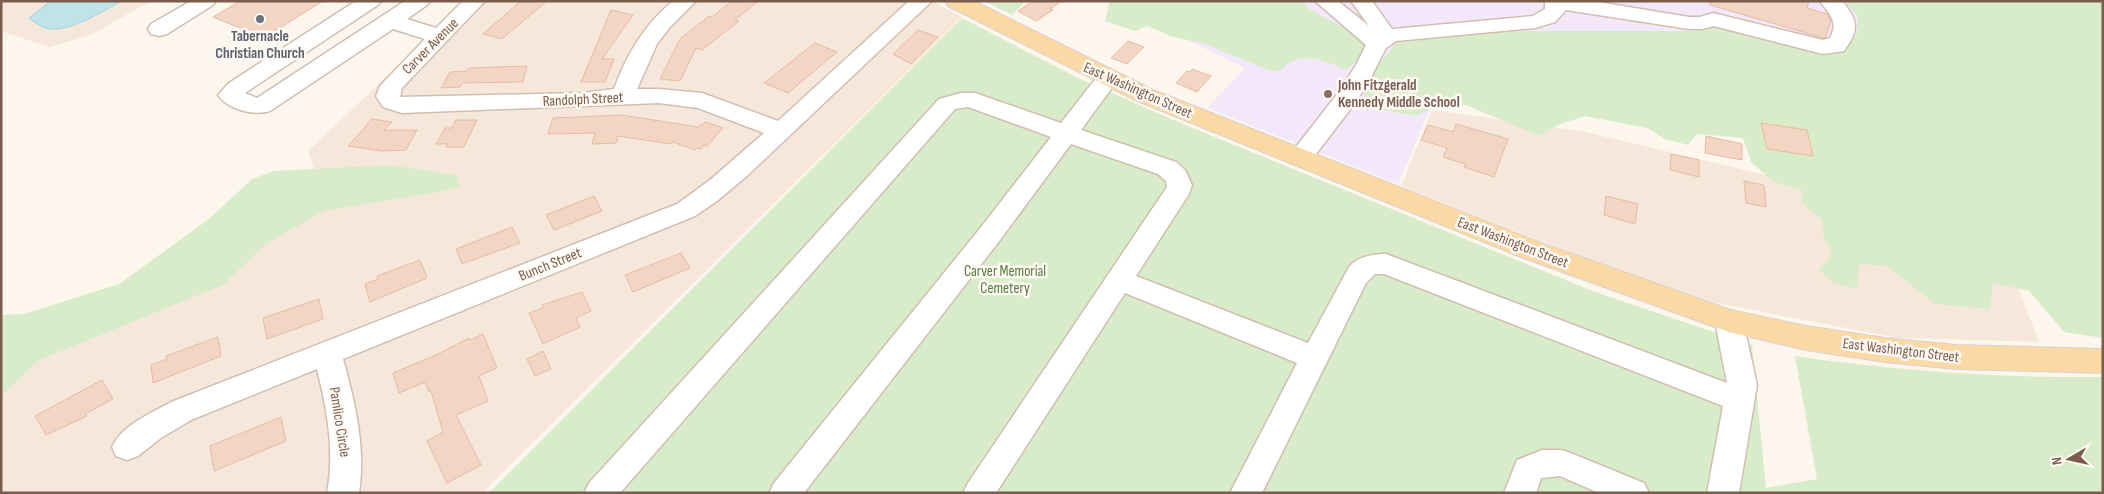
<svg xmlns="http://www.w3.org/2000/svg" width="2104" height="494" font-family="'Sofia Sans Condensed',sans-serif">
	<style>
		.residential { fill: #f5e8da }
		.education { fill: #f3e8fa }
		.green { fill: #d8ecc9 }
		.water { fill: #bfe3e8; stroke: #a5d3da }
		.building { fill: #f3d5c3; stroke: #e6bba3 }
		.lines { fill: none; stroke-linecap: round; stroke-linejoin: round }
		.minor-casing { stroke: #d1beb0; stroke-width: 3 }
		.major-casing { stroke: #dad1cd; stroke-width: 2 }
		.minor { fill: #fff; fill-rule: evenodd }
		.major { fill: #fbd9a5; fill-rule: evenodd }
		.worship-dot { fill: #6b7280; stroke: #fffaf3; stroke-width: 2 }
		.education-dot { fill: #8d6e63; stroke: #fffaf3; stroke-width: 2 }
		.labels { text-anchor: middle; stroke-width: 5; stroke-linejoin: round; paint-order: stroke }
		.worship-label { font-size: 15px; font-weight: bold; fill: #5b616d; stroke: #fffaf3 }
		.street-label { font-size: 15px; fill: #7a5c4d; stroke: #fffaf3 }
		.education-label { font-size: 15px; font-weight: bold; fill: #785e54; stroke: #fffaf3; text-anchor: start }
		.park-label { font-size: 15px; fill: #537a41; stroke: #fffaf3 }
	</style>
	<rect width="100%" height="100%" fill="#fdf6ec"/>
	<path class="residential" d="M1 1H151L89 36 49 47 1 31Z
		M466 1H932L962 17 482 493H1V364L321 191 308 151Z
		M1432 110 1581 131 1850 195 2006 256 2039 342 1898 338 1716 303 1602 265 1401 186Z"/>
	<path class="education" d="M1230 1H2103V87L1449 65 1398 184 1207 108 1245 68 1183 38Z"/>
	<path class="green" d="M984 1H1026L1012 15Z
		M1110 1H1302L1309 9 1345 28 1368 30C1366 46 1361 60 1346 70 1324 60 1298 49 1280 71L1268 70 1203 43 1173 37 1147 26 1135 31 1105 21Z
		M1844 1H2103V338L2064 332 2029 291 1993 283 1990 309 1935 304 1887 266 1860 264 1856 289 1832 282 1819 270 1832 254 1823 235 1822 219 1801 203 1803 191 1774 182 1751 162 1743 138 1697 134 1688 145 1665 139 1647 128 1585 116 1558 125 1539 136 1466 105 1444 103 1416 116 1377 109 1359 89 1396 43 1502 31H1694L1724 20 1826 45 1848 42 1857 34 1858 16Z
		M962 18 1080 79 1183 124 1595 292 1752 345 1766 488 1817 479 1795 356C1898 371 1999 378 2103 377V493H489Z
		M389 165 457 175 459 187 439 192 324 211 267 243 223 285 39 360 1 396V315L24 314 119 284 209 219 252 179 273 171Z"/>
	<path class="water" d="M51 1H121C104 11 71 31 51 29 44 29 36 23 30 19V17Z"/>
	<path class="building" d="M240 1H323L264 38 213 17Z
		M521 1H547L502 39 483 34Z
		M732 1H758L735 20 739 21 702 50 696 48 680 81 660 79 680 39 709 16 712 17Z
		M1033 1H1062L1050 9 1053 10 1036 21 1018 11Z
		M1710 1H1809L1807 8 1827 14 1831 21 1826 37 1823 38 1710 5Z
		M611 10 633 15 602 59H614L605 82H581Z
		M918 30 938 37 911 64 893 54Z
		M1128 41 1144 47 1127 64 1111 58Z
		M815 43 837 52 788 93 764 83Z
		M527 66 523 82 462 83 460 87 441 88 450 72 467 71 469 68Z
		M1192 69 1211 76 1197 92 1176 83 1187 71 1190 72Z
		M622 115 698 127 706 122 723 128 707 146 704 145 701 149 697 148 695 150 673 142 671 144 618 136 616 143 592 144 595 133 548 134 553 118Z
		M372 119 392 122 384 130H417L406 150 382 151 348 146Z
		M456 120H477L464 147H446L448 144H436L445 128H452Z
		M1761 123 1807 130 1813 156 1767 149Z
		M1456 124 1508 139 1494 177 1464 167 1465 164 1443 157 1447 148 1421 140 1428 125 1453 132Z
		M1706 136 1742 144V160L1705 153Z
		M1671 154 1699 160V177L1670 170Z
		M1744 181 1764 185 1766 207 1746 203Z
		M594 196 602 211 554 230 546 215Z
		M1606 196 1638 204 1635 224 1604 215Z
		M512 227 520 243 462 264 456 249Z
		M681 253 690 268 633 292 625 275Z
		M420 260 427 278 370 302 365 284 378 279 377 276Z
		M582 292 591 311 576 318 580 327 543 344 529 313 543 308 542 305Z
		M319 299 323 319 267 339 263 318Z
		M483 334 497 368 479 376 488 401 456 415 481 465 447 483 427 441 443 432 431 391 429 392 425 382 399 393 393 373 438 354 469 338 470 340Z
		M218 337 221 356 153 383 151 365 167 359 166 356Z
		M543 351 551 369 535 376 527 359Z
		M102 380 113 399 85 414 87 416 46 435 35 416Z
		M281 417 286 441 214 471 210 446Z"/>
	<g class="lines">
		<defs>
			<path id="minor" d="M191 1H216L213 5 167 34 159 36 151 34 148 29 151 24Z
				M356 1H381L378 5 245 93 257 98 405 1H430L427 5 407 19 436 28 463 1H485L402 88 400 97 582 93 614 89C627 54 644 25 673 1H696L670 27 657 44 637 89H659L702 93 778 121 909 1H932L748 175 717 201 695 216 343 359C355 403 366 447 359 493H327C335 450 327 410 317 369L191 420 161 438 138 456 127 460 116 456 112 447C122 425 150 414 171 402L677 204 710 180 764 133 698 108 659 103 402 113 383 107 376 96 380 86 425 39 393 29 270 111C254 116 228 110 218 95L229 83Z
				M1315 1H1338L1369 26 1351 1H1372L1392 29 1533 16 1545 9V1H1592L1689 17H1700L1713 13 1823 40 1830 38C1839 21 1829 14 1820 1H1842C1859 21 1859 30 1844 51L1823 54 1714 26 1702 29H1689L1566 10 1555 22 1535 28 1396 41 1386 48 1369 81 1356 102 1309 163 1300 165 1291 163 1288 157 1339 92 1356 65 1366 45Z
				M1108 71 1116 73 1119 78 1081 130 1176 162 1185 170 1192 185 1189 194 1136 276 1308 343 1349 267C1358 256 1373 254 1386 254L1727 383 1715 321 1719 313 1729 310 1739 313 1743 321 1757 385 1739 493H1707L1723 406 1384 274H1375L1366 283 1262 493H1230L1297 363 1125 293 996 493H963L968 483 1167 187 1166 181 1158 174 1071 144 1000 240 804 493H769L774 483 982 226 1051 137 968 107 955 109 620 493H584L589 483 939 99 961 93H975L1061 123 1100 73Z
				M1542 450H1562L1573 454 1644 483 1649 493H1599L1560 476 1541 478 1536 493H1504L1517 460Z"/>
			<path id="major" d="M945 1H974L1153 90 1541 243 1731 310 1806 326 1885 338 1956 345 2103 349V373L1956 369 1885 362 1806 350 1729 332 1521 257 1135 100 948 6Z"/>
		</defs>
		<use href="#minor" class="minor-casing"/>
		<use href="#major" class="major-casing"/>
		<use href="#minor" class="minor"/>
		<use href="#major" class="major"/>
	</g>
	<circle class="worship-dot" cx="260" cy="19" r="5"/>
	<circle class="education-dot" cx="1328" cy="94" r="5"/>
	<g class="labels">
		<g class="worship-label">
			<text x="260" y="41">Tabernacle<tspan x="260" dy="17">Christian Church</tspan></text>
		</g>
		<g class="street-label">
			<text transform="translate(430 46) rotate(-45)" y="5">Carver Avenue</text>
			<text transform="translate(1138 90) rotate(24)" y="5">East Washington Street</text>
			<text transform="translate(583 99) rotate(-3)" y="5">Randolph Street</text>
			<text transform="translate(1513 242) rotate(21)" y="5">East Washington Street</text>
			<text transform="translate(550 264) rotate(-22)" y="5">Bunch Street</text>
			<text transform="translate(1901 350) rotate(7)" y="5">East Washington Street</text>
			<text transform="translate(340 422) rotate(81)" y="5">Pamlico Circle</text>
		</g>
		<g class="education-label">
			<text x="1338" y="90">John Fitzgerald<tspan x="1338" dy="17">Kennedy Middle School</tspan></text>
		</g>
		<g class="park-label">
			<text x="1005" y="276">Carver Memorial<tspan x="1005" dy="17">Cemetery</tspan></text>
		</g>
	</g>
	<rect width="2104" height="494" fill="none" stroke="#7a5c4d" stroke-width="5"/>
	<g transform="translate(2069 459) rotate(261)" stroke="#fffaf3" stroke-width="4" paint-order="stroke">
	<path d="M0-4L9 19L0 12L-9 19Z" fill="#7a5c4d"/>
	<text y="-8" font-size="14" font-weight="bold" text-anchor="middle" fill="#7a5c4d">N</text>
	</g>
</svg>
